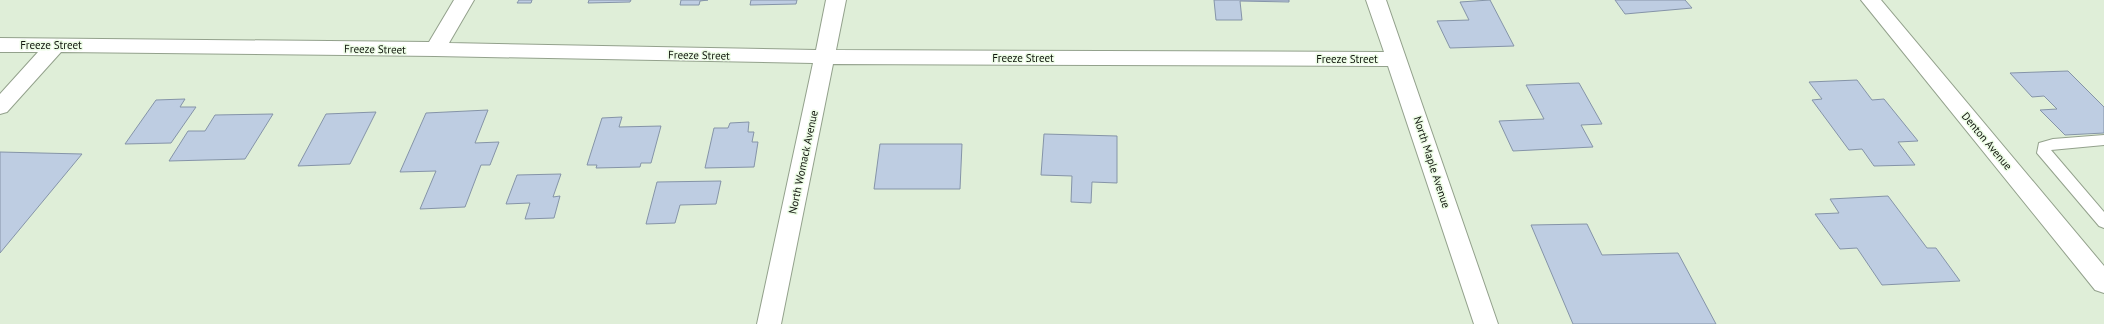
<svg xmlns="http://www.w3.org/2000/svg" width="2104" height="324" font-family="'PT Sans',sans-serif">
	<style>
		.building { fill: #becde2; stroke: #8594a8 }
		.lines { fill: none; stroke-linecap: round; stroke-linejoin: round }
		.lane-casing { stroke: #93a18c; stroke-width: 2 }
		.street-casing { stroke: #93a18c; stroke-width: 2 }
		.lane { fill: #fff; fill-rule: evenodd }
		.street { fill: #fff; fill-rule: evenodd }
		.labels { text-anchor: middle; stroke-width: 3; stroke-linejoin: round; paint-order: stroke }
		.street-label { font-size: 11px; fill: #10150d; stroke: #ecfce5 }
	</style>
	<rect width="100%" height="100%" fill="#dfeed8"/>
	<path class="building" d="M519 0H532L531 3H517Z
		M589 0H631L630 2 588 3Z
		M681 0H708L700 1 699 5H680Z
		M751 0H797L796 4 750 5Z
		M1214 0H1289V2L1240 1 1242 20H1216Z
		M1490 0 1514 46 1450 48 1437 21 1469 20 1460 2Z
		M1615 0H1685L1692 8 1625 14Z
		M2068 71 2104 107V133L2065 135 2040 110 2057 109 2044 96 2032 97 2010 73Z
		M1857 80 1872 100 1884 99 1918 141 1898 142 1915 165 1874 166 1862 149 1849 150 1812 100 1822 99 1809 82Z
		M1579 83 1602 124 1581 125 1593 147 1513 151 1499 121 1544 119 1526 85Z
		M185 99 180 107H196L171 143 125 144 156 100Z
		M488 110 475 143 499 142 490 165H481L465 207 420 209 436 171 400 172 426 113Z
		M376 112 350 164 298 166 326 114Z
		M273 114 245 159 169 161 188 131H205L215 115Z
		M622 117 619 127 661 126 651 163H641L640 167 596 168 597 165H587L602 118Z
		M749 122 748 132H754L752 142H758L754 167 705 168 714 128H728L730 123Z
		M1044 134 1117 136V183L1092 182 1091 203 1071 202 1072 176 1041 175Z
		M880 144H962L960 189H874Z
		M0 152 82 154 0 253Z
		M561 174 553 197 560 196 554 218 525 219 530 203 506 204 517 175Z
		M721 181 716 204 680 205 675 223 646 224 657 182Z
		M1888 196 1927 248H1936L1960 281 1882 285 1857 248 1840 249 1815 214 1839 213 1830 199Z
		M1587 224 1602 255 1678 253 1716 324H1573L1531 225Z"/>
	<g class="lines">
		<defs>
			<path id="lane" d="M2104 135V145L2051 150 2104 212V228L2099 226 2037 153 2039 143 2053 139Z"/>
			<path id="street" d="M454 0H474L449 43 816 50 826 0H846L836 50 1384 52 1366 0H1386L1498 324H1474L1388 66 833 64 781 324H757L813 63 435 56 61 52 7 112 0 114V94L38 52H0V38L429 42Z
				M1861 0H1881L2104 266V293L2095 290Z"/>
		</defs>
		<use href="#lane" class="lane-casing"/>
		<use href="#street" class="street-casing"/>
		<use href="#lane" class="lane"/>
		<use href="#street" class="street"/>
	</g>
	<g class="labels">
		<g class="street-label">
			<text x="51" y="49">Freeze Street</text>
			<text transform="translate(375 49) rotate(1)" y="4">Freeze Street</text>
			<text transform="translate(699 55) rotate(1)" y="4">Freeze Street</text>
			<text x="1023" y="62">Freeze Street</text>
			<text x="1347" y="63">Freeze Street</text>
			<text transform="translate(1987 141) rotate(50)" y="4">Denton Avenue</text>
			<text transform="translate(803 162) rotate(-78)" y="4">North Womack Avenue</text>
			<text transform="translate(1432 162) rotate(72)" y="4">North Maple Avenue</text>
		</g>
	</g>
</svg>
